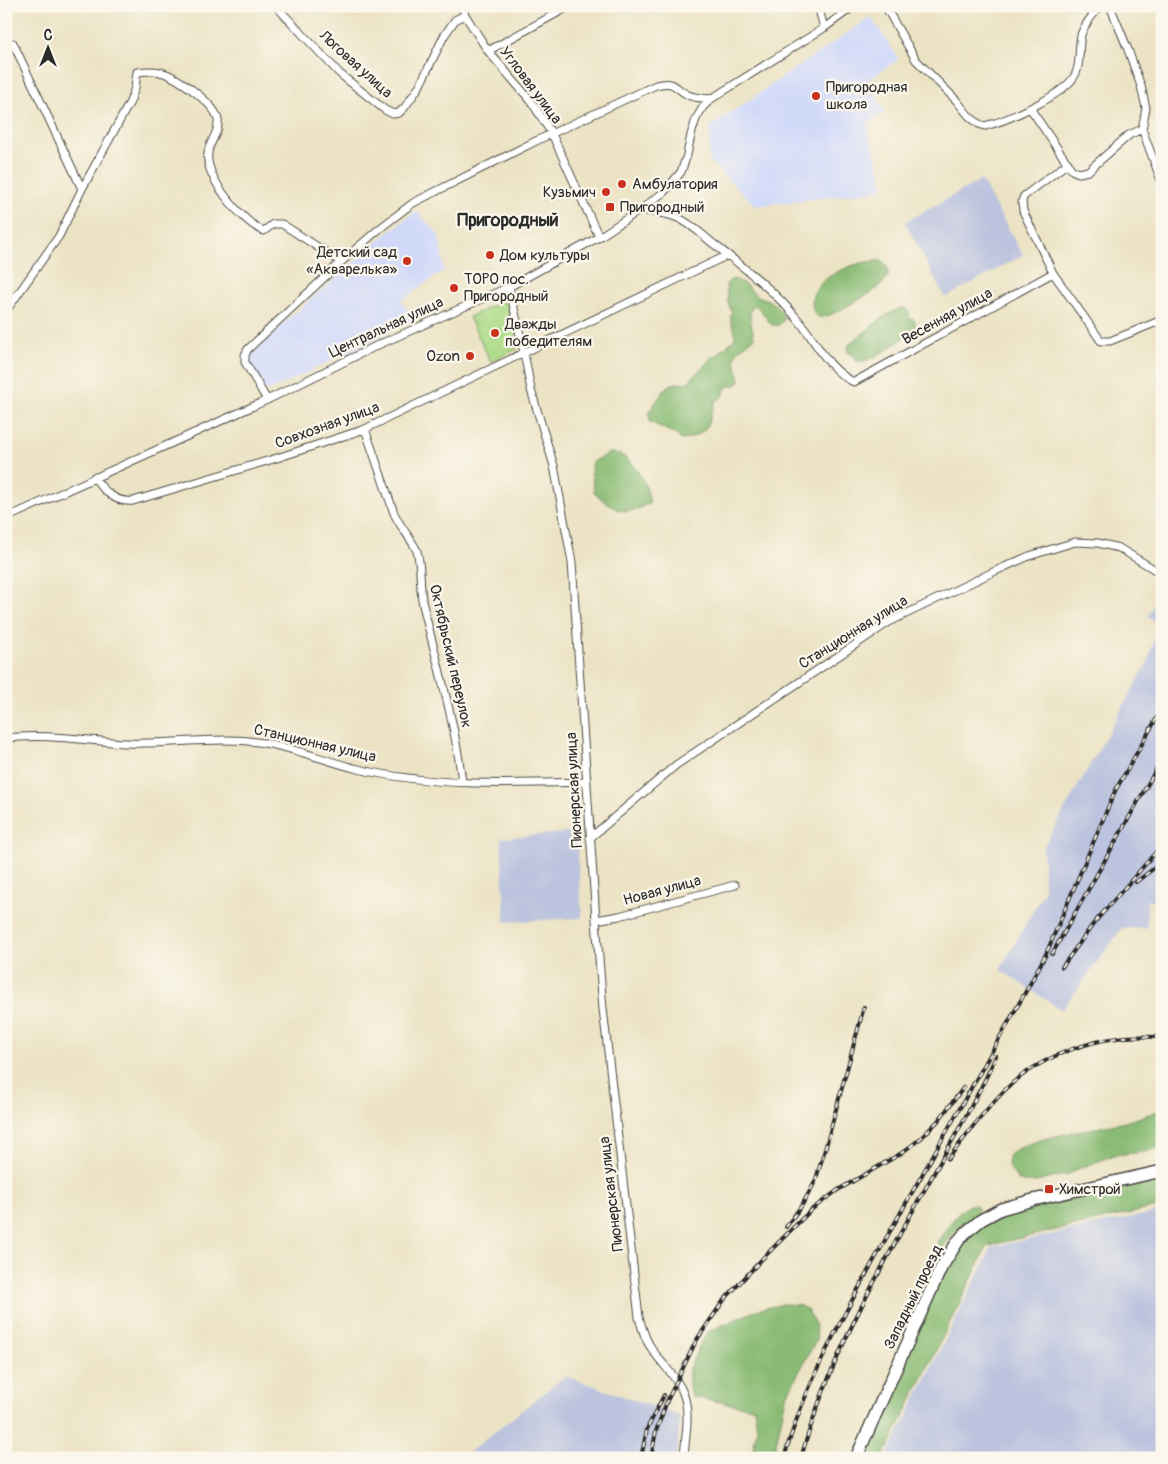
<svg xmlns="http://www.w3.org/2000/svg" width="1168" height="1464" font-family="Pangolin,sans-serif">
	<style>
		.built { fill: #d1d9f9 }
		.industrial { fill: #bbc3de }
		.green { fill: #addb88; stroke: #6c835a }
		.forest { fill: #8abb74; stroke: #5a7350 }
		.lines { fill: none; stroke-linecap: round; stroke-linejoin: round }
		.minor-casing { stroke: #484742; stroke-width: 9 }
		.primary-casing { stroke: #484742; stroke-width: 14 }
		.minor { stroke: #fff; stroke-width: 7 }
		.primary { stroke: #fff; stroke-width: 11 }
		.rail-casing { stroke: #2b2b2b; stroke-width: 4 }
		.rail { stroke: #fbf7ec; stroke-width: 2; stroke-dasharray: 5.5; stroke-linecap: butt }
		.poi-dot { fill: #c8321e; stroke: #fbf7ec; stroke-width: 2 }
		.labels { text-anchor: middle; stroke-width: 4.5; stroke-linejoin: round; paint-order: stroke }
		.street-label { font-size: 15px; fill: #2b2b2b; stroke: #fbf7ec }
		.poi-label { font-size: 15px; fill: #2b2b2b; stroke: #fbf7ec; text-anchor: start }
		.quarter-label { font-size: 18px; font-weight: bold; fill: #2b2b2b; stroke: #fbf7ec }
	</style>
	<rect width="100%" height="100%" fill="#fbf7ec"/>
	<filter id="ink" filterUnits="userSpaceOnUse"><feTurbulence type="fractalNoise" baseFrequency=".02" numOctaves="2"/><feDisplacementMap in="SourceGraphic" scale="10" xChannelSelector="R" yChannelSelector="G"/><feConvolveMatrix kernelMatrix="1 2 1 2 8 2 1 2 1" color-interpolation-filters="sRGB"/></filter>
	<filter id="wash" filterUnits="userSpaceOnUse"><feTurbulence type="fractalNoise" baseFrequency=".0096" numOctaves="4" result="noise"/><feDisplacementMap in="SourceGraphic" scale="20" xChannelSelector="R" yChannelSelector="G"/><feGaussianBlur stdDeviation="1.12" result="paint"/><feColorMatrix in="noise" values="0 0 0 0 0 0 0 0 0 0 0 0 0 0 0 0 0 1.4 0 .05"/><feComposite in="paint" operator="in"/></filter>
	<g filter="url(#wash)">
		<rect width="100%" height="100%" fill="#ece3c4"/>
		<path class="built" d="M871 17 899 59 868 80 885 112 867 124 884 187 868 192 756 206 709 161 710 127Z
			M416 211 439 235 444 270 401 301 414 320 267 392 248 362 249 353 385 235Z"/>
		<path class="industrial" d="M981 180 1023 255 945 298 905 222Z
			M1162 589V900H1147V928H1122L1062 1010 1000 970 1044 892 1043 848 1148 662 1158 625 1148 616Z
			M576 832 582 918 505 922 501 838Z
			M1162 1211V1458H886L992 1247Z
			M565 1376 680 1416 677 1458H462Z"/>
		<path class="green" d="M502 301 508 305 518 342 517 349 491 362 469 317Z"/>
		<path class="forest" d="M882 261 887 267 889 273C884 287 867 295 855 302 847 306 828 318 820 317 816 317 814 313 813 309 804 279 859 259 882 261Z
			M732 279C742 280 748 288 755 294 758 297 763 298 766 299 774 303 783 311 784 320L779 325H772L757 306 754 305C746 314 753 327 754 338 750 343 745 345 740 349 730 357 738 370 740 380 737 387 733 385 726 387L723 396 715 402C707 425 709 435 681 440L675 434 650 422 649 413 651 409 664 390 672 384 689 382C695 372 707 365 711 357L717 355 720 351 734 340C739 328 726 323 732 312L728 303 726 284Z
			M900 308H904L910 313 908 319H913L915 321V327C904 338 873 364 856 361L853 354 848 353V346L852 342 882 318Z
			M609 453C617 453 622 454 628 460 638 469 650 490 649 503 623 519 613 509 594 492L591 468 593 462Z
			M1162 1110 1161 1147 1144 1152 1114 1155 1078 1169 1069 1174 1036 1182H1023L1018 1180 1008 1165V1156C1025 1137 1098 1129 1125 1122 1138 1119 1149 1113 1162 1110Z
			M1162 1179V1206L999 1243 987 1247 883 1458H860L936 1289 954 1253 976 1229 998 1217 1020 1210Z
			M969 1205H976L978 1209 977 1215 952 1234 941 1250 937 1249C937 1236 958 1212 969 1205Z
			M784 1304 799 1305 807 1310 815 1324 817 1338 786 1397 773 1458H751L757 1429 754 1408 692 1397 689 1388V1369L701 1342 709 1331 757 1310Z"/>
	</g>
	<g filter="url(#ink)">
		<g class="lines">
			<defs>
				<path id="minor" d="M276 6 340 74 385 110 393 114 399 113 405 107 419 87 444 36 455 20 465 15
					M462 6 465 15 488 51 531 101 552 134 599 237
					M818 6 824 28
					M885 6 916 60 956 100 969 116 979 124 985 126C1006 121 1068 94 1076 73 1081 62 1078 48 1081 35 1084 24 1093 16 1099 6
					M1110 6 1127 47 1141 86 1146 108 1142 129 1162 183
					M13 43 82 189
					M488 51 570 6
					M1030 108 1072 170 1079 173 1088 171 1129 135 1142 129
					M1068 163 1024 196 1022 201 1023 211 1053 273 1101 341H1110L1162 320
					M640 210C653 212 666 213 678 218 692 224 703 236 715 245 747 270 774 290 800 322 816 342 830 372 854 382L1053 273
					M509 287 524 352 531 390 554 466 572 562 596 920 603 1009 639 1317C642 1328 645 1340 652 1349 661 1364 677 1376 683 1393 691 1413 685 1437 684 1458
					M6 311 59 236 82 189 130 102 135 88 137 72C145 71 153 70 160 72 175 75 216 104 218 120 220 132 209 142 208 153 204 177 243 223 264 231L273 224H282L341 262
					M267 400 245 362V355L248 349 341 262 379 229 413 203 538 140 656 85C677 80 673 88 688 95 695 98 703 98 711 99
					M365 429 394 513C400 527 411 538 417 551 422 569 419 587 423 605 437 664 455 721 462 782
					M94 477C104 491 115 503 133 501L277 458 365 429 728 255
					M6 518 267 400 378 345 509 287 599 237 640 210 664 192 681 172 687 155 691 135 696 119 703 107 711 99 824 28 854 6
					M6 738C47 733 87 741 127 743 167 745 208 737 248 741 286 744 321 760 358 769 433 787 511 784 587 782
					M590 838 676 765 889 622 991 573 1029 556 1075 542 1098 543 1119 548 1162 574
					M596 920 619 916 735 885"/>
				<path id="primary" d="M856 1458 941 1268 958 1241 965 1233 981 1220 1001 1209 1033 1200 1162 1171"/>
			</defs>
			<use href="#minor" class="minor-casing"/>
			<use href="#primary" class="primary-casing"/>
			<use href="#minor" class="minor"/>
			<use href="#primary" class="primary"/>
			<defs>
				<path id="rail" d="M1136 882 1162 862
					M1052 954 1162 759
					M1062 967 1094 923 1162 845
					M948 1159C966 1136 983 1112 1004 1091 1035 1060 1080 1042 1124 1037 1136 1036 1149 1037 1162 1037
					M786 1227 802 1205 815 1182 826 1146 864 1007
					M641 1458 647 1429 664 1395
					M651 1458 656 1431 667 1401 696 1341 724 1300 762 1259 811 1210 838 1190 900 1154 920 1139 938 1121 964 1087
					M784 1458C807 1378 848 1307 888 1235 935 1151 983 1068 1030 984L1046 954 1115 791 1162 709
					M801 1458C831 1350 889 1254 943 1157 962 1123 981 1091 996 1056"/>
			</defs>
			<use href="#rail" class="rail-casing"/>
			<use href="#rail" class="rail"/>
		</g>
	</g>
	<g class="poi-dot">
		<circle cx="816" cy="96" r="5"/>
		<circle cx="622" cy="184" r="5"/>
		<circle cx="606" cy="192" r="5"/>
		<rect x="605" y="202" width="10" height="10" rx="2.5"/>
		<circle cx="490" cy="255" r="5"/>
		<circle cx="407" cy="261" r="5"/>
		<circle cx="454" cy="288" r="5"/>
		<circle cx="495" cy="333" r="5"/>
		<circle cx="470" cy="356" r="5"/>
		<rect x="1044" y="1184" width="10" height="10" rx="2.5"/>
	</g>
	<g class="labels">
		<g class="street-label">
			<text transform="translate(356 64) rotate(42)" y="5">Логовая улица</text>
			<text transform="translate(531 85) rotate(53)" y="5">Угловая улица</text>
			<text transform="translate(947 316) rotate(-29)" y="5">Весенняя улица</text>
			<text transform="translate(386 327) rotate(-25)" y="5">Центральная улица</text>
			<text transform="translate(327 425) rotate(-20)" y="5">Совхозная улица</text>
			<text transform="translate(853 632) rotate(-32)" y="5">Станционная улица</text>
			<text transform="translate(451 656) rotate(77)" y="5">Октябрьский переулок</text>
			<text transform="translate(315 743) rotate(13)" y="5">Станционная улица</text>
			<text transform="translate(574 790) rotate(-93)" y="5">Пионерская улица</text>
			<text transform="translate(662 890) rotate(-15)" y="5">Новая улица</text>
			<text transform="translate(611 1194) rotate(-97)" y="5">Пионерская улица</text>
			<text transform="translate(913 1297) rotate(-64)" y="5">Западный проезд</text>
		</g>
		<g class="poi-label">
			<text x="826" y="92">Пригородная<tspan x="826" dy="17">школа</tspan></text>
			<text x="632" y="189">Амбулатория</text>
			<text x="596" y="197" text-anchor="end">Кузьмич</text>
			<text x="620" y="212">Пригородный</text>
			<text x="397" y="257" text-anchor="end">Детский сад<tspan x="397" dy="17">«Акварелька»</tspan></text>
			<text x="500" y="260">Дом культуры</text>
			<text x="464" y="284">ТОРО пос.<tspan x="464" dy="17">Пригородный</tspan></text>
			<text x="505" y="329">Дважды<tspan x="505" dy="17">победителям</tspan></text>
			<text x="460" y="361" text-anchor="end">Ozon</text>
			<text x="1059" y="1194">Химстрой</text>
		</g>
		<g class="quarter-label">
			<text x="508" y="226">Пригородный</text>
		</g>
	</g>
	<rect width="1168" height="1464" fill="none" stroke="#fbf7ec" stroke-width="25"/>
	<g transform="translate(48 48)" stroke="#fbf7ec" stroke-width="4" paint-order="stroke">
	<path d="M0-4L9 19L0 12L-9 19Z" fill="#2b2b2b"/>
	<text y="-8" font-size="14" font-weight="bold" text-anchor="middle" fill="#2b2b2b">С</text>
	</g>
</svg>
